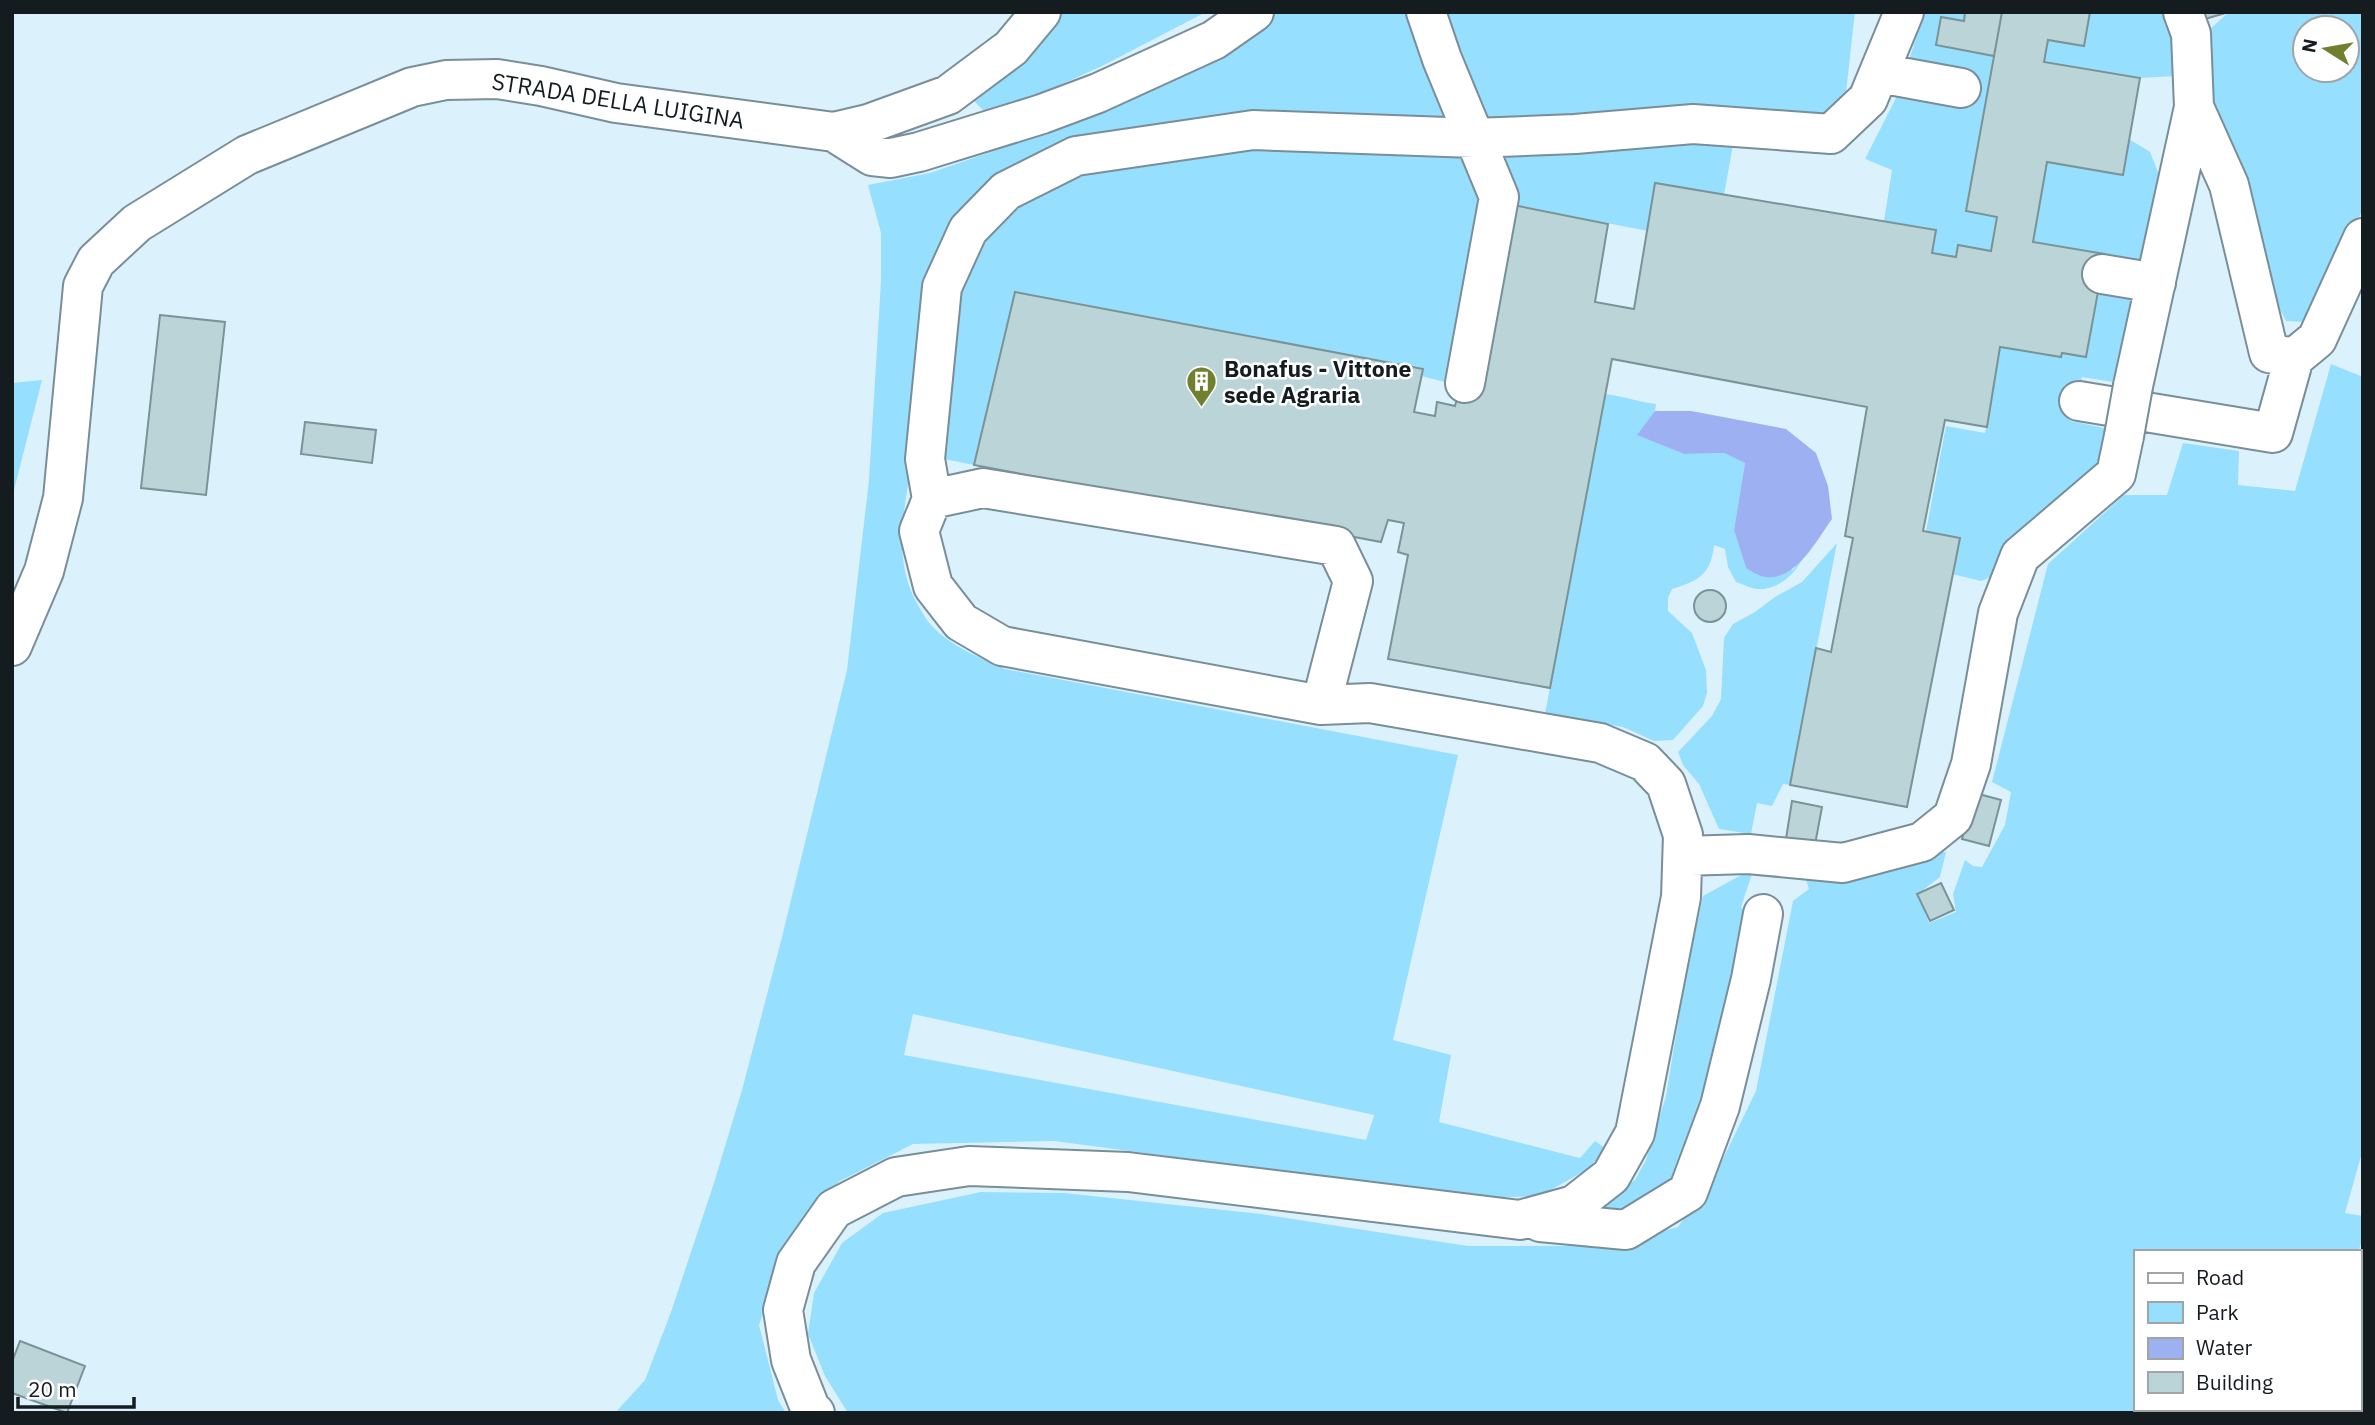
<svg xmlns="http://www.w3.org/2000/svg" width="2375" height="1425" font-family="'IBM Plex Sans',sans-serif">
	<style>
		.green { fill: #97dffe; fill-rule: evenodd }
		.water { fill: #9cb0f2 }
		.building { fill: #bad4d8; stroke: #7a9396; stroke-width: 2 }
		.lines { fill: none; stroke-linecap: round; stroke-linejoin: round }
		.minor-casing { stroke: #798e98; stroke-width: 42 }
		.minor { stroke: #fff; stroke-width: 38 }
		.minor-bridge-casing { stroke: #798e98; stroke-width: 42; stroke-linecap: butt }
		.minor-bridge { stroke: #fff; stroke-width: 38 }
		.labels { text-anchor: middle; stroke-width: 5; stroke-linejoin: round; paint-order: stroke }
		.street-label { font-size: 23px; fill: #141c20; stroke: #fff }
		.poi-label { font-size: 23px; font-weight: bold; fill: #141c20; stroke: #fff; text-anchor: start }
	</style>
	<rect width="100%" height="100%" fill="#dbf2fd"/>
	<path class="green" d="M1054 12H1206L1104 65 990 117 966 93Z
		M1272 12H1855L1846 92 1830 115 1623 120 1279 122 985 190 910 471C903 519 893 563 919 607 923 613 926 620 931 625 950 646 979 657 1005 669L1458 755 1393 1040 1451 1055 1439 1122 1580 1158 1595 1141 1606 1149 1588 1169 1540 1196 1487 1198 1054 1141 913 1144 838 1182 786 1246 759 1325 778 1400 786 1413H615L645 1380 671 1312 713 1186 742 1090 781 941 847 670 869 480 881 281V233L868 185 930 173 1094 116 1146 91ZM913 1014 1374 1115V1116L1366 1140 904 1055Z
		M1924 12H1965L1964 21 1941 17 1936 45 1994 56 1966 211 1997 217 1991 251 1958 245 1956 257 1932 253 1936 230 1884 221 1892 170 1865 159 1899 92Z
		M2090 12H2172L2176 76 2140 78 2044 62 2048 40 2084 46Z
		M2229 12H2363V209L2306 322 2286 321 2273 295 2207 107 2209 30ZM2305 28H2347V70H2305Z
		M2129 139 2150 152 2163 185 2149 262 2033 242 2047 162Z
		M1699 141 1733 145 1724 195 1655 183 1648 231 1508 204 1457 385 1421 376 1422 369 1015 292 974 465 939 458 956 319 967 267 988 233 1010 208 1043 189 1082 175 1129 165 1233 151Z
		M2099 293 2143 301 2125 384 2082 377 2071 421 2118 431 2113 449 1994 576 1981 581 1952 574 1960 538 1926 531 1946 426 1985 433 2000 347 2085 356Z
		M2331 364 2363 377V1149L2345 1213 2363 1216V1238L2358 1252H2135V1409H2214L2216 1413H848L825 1376 808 1334 814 1293 842 1243 883 1213 981 1192 1064 1193 1261 1214 1468 1246H1604L1678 1227 1717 1171 1756 1091 1793 901 1809 889 1804 874 1934 851 1946 852 1940 877 1918 894 1929 923 1956 912 1953 894 1965 860 1973 866 1982 867 2005 825 2011 792 1992 782 2048 564 2124 495H2167L2183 443 2239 451 2238 485 2295 491Z
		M42 380 12 498V383Z
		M1605 394C1624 396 1638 402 1656 404L1655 411 1638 435 1684 454 1724 453 1745 463 1734 530 1746 568 1793 570 1802 558C1797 574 1775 591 1758 589 1751 589 1743 584 1736 582L1728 567 1725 549 1714 545C1711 575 1698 581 1672 589L1668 598V611L1692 633 1706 670 1707 693 1703 706 1673 740 1654 741 1623 727 1545 714Z
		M1837 543 1790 785 1783 784 1772 806 1757 803 1751 834 1719 829 1699 784 1683 765 1678 752 1712 716 1721 699 1724 638 1733 624 1755 612 1775 597 1802 582Z
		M1754 868 1741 907 1745 912 1732 980 1683 1187 1645 1205 1591 1212 1635 1180 1646 1160 1666 1096 1687 968 1703 896Z"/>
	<path class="water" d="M1655 411H1691L1786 429 1816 453 1828 486 1832 519C1816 541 1794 585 1761 576 1756 574 1751 571 1746 568L1734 530 1745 463 1724 453 1684 454 1637 435Z"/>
	<path class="building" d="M1965 12H2002L1994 56 1936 45 1941 17 1964 21Z
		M2002 12H2090L2084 46 2048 40 2044 62 2140 78 2123 175 2047 162 2033 242 2105 254 2086 357 2062 353 2061 357 2000 347 1987 427 1945 420 1923 531 1960 538 1907 807 1790 785 1816 648 1831 652 1853 538 1845 536 1867 407 1612 359 1550 688 1388 659 1408 555 1398 552 1404 523 1388 520 1381 542 974 465 1015 292 1423 369 1414 412 1435 416 1437 402 1455 406 1508 204 1608 224 1595 302 1634 309 1655 183 1936 230 1932 253 1956 257 1958 245 1991 251 1997 217 1966 211Z
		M2203 12H2229L2205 19Z
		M160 315 225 322 206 495 141 488Z
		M305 422 376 430 372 463 301 454Z
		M1694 606a16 16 0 1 1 32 0a16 16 0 1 1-32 0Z
		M1975 793 2001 800 1989 846 1962 839Z
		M1792 801 1822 807 1814 850 1785 845Z
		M1941 883 1954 910 1930 921 1917 894Z
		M20 1341 85 1366 67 1413 12 1393V1362Z
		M2214 1409H2316L2319 1413H2216Z"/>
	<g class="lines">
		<defs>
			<path id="minor" d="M1426 12 1442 59 1499 197 1465 383
				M2183 12 2191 34 2194 107 2229 185 2269 353 2294 358 2317 339 2363 238
				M1879 73 1961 88
				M834 132 868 124 948 95 1011 48 1041 12
				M2102 274 2156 283
				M2133 386 2194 107
				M2079 401 2273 433 2294 358
				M932 499 925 459 942 287 968 230 1006 191 1076 156 1253 130 1474 138 1575 134 1693 124 1831 134 1868 99 1904 12
				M12 646 44 571 63 498 83 286 96 261 137 223 247 155 412 87 446 80 497 79 541 86 616 103 834 132 872 156 891 158 919 152 1042 114 1098 93 1214 40 1254 12
				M1683 856 1748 854 1843 863 1922 842 1953 817 1971 764 1998 613 2020 556 2116 474 2124 436
				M1540 1222 1626 1230 1688 1192 1720 1106 1751 979 1763 914
				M2359 1329 2363 1319
				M815 1413 810 1408 791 1360 783 1310 796 1263 834 1209 896 1177 969 1166 1128 1172 1520 1220 1574 1205 1611 1176 1635 1133 1681 897 1683 835 1666 784 1645 762 1600 743 1370 703 1321 705 1002 646 961 622 933 586 919 531 932 499 983 488 1336 546 1353 581 1321 705"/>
		</defs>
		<use href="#minor" class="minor-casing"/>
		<use href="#minor" class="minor"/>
		<defs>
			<path id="minor-bridge" d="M2124 436 2133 386"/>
		</defs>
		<use href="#minor-bridge" class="minor-bridge-casing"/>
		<use href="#minor-bridge" class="minor-bridge"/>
	</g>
	<defs>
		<symbol id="building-pin" viewBox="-11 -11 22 30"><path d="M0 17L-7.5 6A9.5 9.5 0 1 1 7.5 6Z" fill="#70802e" stroke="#fff"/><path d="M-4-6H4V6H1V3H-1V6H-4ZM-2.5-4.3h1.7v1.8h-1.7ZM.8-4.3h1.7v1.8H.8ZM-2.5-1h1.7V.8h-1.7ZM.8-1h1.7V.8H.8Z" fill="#fff"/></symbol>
	</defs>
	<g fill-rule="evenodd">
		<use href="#building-pin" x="1184" y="364" width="35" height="47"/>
	</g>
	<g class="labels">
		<g class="street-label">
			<text transform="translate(618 101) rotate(9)" y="8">STRADA DELLA LUIGINA</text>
		</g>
		<g class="poi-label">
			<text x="1224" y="377">Bonafus - Vittone<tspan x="1224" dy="26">sede Agraria</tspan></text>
		</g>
	</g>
	<rect width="2375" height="1425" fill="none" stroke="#141c20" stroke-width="28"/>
	<rect x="2134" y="1250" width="228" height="161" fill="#ffffff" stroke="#a1a4a6" stroke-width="2"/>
	<rect x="2148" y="1273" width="35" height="10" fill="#ffffff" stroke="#a1a4a6" stroke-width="2"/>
	<text x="2196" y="1285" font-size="21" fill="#141c20">Road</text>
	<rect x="2148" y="1302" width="35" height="21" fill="#97dffe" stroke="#a1a4a6" stroke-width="2"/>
	<text x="2196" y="1320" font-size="21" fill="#141c20">Park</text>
	<rect x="2148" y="1338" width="35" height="21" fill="#9cb0f2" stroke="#a1a4a6" stroke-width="2"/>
	<text x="2196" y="1355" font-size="21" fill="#141c20">Water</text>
	<rect x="2148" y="1372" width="35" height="21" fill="#bad4d8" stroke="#a1a4a6" stroke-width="2"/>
	<text x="2196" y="1390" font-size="21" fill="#141c20">Building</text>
	<g transform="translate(2326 49) rotate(281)"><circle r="33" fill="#ffffff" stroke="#a1a4a6" stroke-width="2"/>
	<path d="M0-5L12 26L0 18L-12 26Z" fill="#70802e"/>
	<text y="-10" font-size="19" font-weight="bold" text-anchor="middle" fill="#141c20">N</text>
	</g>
	<path d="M18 1397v10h116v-10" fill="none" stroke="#141c20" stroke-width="3.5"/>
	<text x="28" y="1397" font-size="21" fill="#141c20" stroke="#ffffff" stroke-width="5" paint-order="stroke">20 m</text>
</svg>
